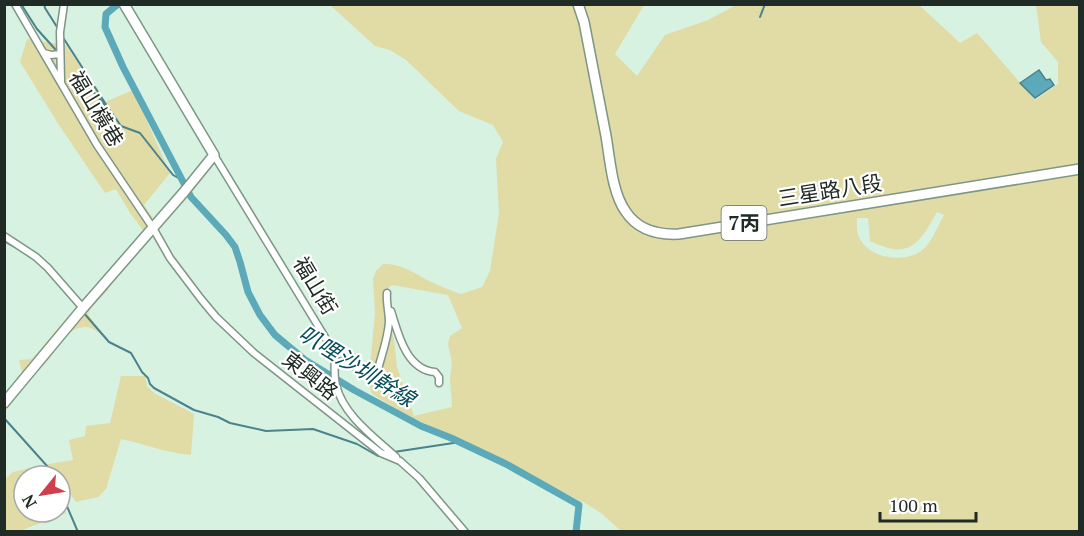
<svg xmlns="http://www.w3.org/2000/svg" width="1084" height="536" font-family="'PT Serif','Noto Sans TC',serif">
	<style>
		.green { fill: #e1dba6; fill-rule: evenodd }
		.water { fill: #5ca9ba; stroke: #4a838d; stroke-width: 1.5 }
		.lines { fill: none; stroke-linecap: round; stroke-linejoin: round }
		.stream { stroke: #4a838d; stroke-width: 2 }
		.canal { stroke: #5ca9ba; stroke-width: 7 }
		.street-casing { stroke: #7d9686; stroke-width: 9 }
		.secondary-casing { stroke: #7d9686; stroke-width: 12 }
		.primary-casing { stroke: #7d9686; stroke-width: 12 }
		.street { stroke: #fff; stroke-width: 6 }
		.secondary { stroke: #fff; stroke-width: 9 }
		.primary { stroke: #fff; stroke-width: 9 }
		.labels { text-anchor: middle; stroke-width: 4.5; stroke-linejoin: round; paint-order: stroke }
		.shield { fill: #fff; stroke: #646b66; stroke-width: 1.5 }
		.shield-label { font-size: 20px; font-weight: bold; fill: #212b25 }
		.street-label { font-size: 21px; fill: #212b25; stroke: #fff }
		.water-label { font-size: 22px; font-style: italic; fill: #054d59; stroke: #fff }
	</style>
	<rect width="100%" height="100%" fill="#d7f2e1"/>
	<path class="green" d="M330 5H644L615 54 637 76 665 35 708 20 736 5H919L960 43 977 33 1035 100 1058 84V62L1041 42 1036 5H1079V531H621L601 513 585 503 400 411 372 394C369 385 369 376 365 367L369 364 371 356 375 312 373 279 376 271 383 264C403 264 412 272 429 281 439 286 450 290 461 294L482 287 490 271 499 213 496 159 503 142 493 125 459 111 406 60 390 50 375 46ZM937 212 944 215C937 227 932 243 921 251 903 264 868 258 859 237 856 232 857 224 857 218H868L870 241C876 244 882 246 888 248 915 256 926 231 937 212ZM392 285 448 295 462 328 450 336 448 344 452 363 450 378 452 407 414 416 397 367 394 339 384 304 385 291Z
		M27 39 66 45 93 85 105 102 133 90 170 173 144 205 153 218 143 230 130 213 116 189 105 193 59 125 20 62Z
		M102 282 109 289 91 308 88 314 104 337C98 332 92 326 84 327 67 328 58 347 50 358 45 364 39 369 34 375 24 387 14 400 5 412V393L22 372 19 360 32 359 76 307 81 302 83 303Z
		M121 376H145L147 386 154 393 194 414 191 455C167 453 145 444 121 439L106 489 98 497 76 502 66 488 62 495 66 513 20 531H5V479L13 472 43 465 73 460 69 440 85 436 86 426 110 423ZM24 476H60V512H24Z"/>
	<path class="water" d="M1039 70 1046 80 1050 79 1054 85 1035 98 1020 83Z"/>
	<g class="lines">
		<path class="stream" d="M21 4 37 29 55 49
			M44 4 45 8 57 27
			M760 17 765 4
			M64 39 107 106
			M89 87 112 113 121 126 140 133 173 175 182 180
			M4 241 17 248
			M83 312 109 342 131 353 142 372 148 378 150 384 154 388 194 410 218 417 230 423 266 431 313 429 357 444 378 456 383 455
			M4 418 56 476
			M394 452 460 442
			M60 480 64 484 66 504 78 532"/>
		<path class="canal" d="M118 4 106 14 105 27 123 67 178 172 191 197 226 235 235 247 240 262 248 292 260 315 275 335 305 360 354 390 421 426 451 438 506 464 579 505 576 532"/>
		<defs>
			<path id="street" d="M15 4 97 145 153 228 170 258 201 299 216 317 254 353 381 453 400 461 419 478 465 532
				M44 53 51 55 60 54
				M61 81 60 32 64 4
				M214 155 334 352C336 364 333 374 336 385 343 415 374 437 396 457
				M4 236 36 257 48 268 83 308
				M391 311C398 333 406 370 435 372L439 377V383
				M336 362C354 359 355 370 369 376L373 374 378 369C382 354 388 338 389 322 389 313 386 301 387 293"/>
			<path id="secondary" d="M4 403 83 308 184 192 214 155 124 4"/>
			<path id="primary" d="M578 4 584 22C591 60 599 98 606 136 610 159 612 193 626 212 638 230 659 235 679 234L1080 169"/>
		</defs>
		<use href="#street" class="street-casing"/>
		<use href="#secondary" class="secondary-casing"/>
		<use href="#primary" class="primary-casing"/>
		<use href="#street" class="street"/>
		<use href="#secondary" class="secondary"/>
		<use href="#primary" class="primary"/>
	</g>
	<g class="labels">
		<rect class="shield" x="721.5" y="206" width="45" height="34" rx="4.5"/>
		<g class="shield-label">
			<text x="744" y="230">7丙</text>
		</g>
		<g class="street-label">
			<text transform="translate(96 109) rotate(59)" y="7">福山橫巷</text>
			<text transform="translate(830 191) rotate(-9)" y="7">三星路八段</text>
			<text transform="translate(315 286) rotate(59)" y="7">福山街</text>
			<text transform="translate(310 376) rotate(38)" y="7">東興路</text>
		</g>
		<g class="water-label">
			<text transform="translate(357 366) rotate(32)" y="8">叭哩沙圳幹線</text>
		</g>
	</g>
	<rect width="1084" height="536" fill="none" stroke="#212b25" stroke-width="12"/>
	<g transform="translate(42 494) rotate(240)"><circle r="28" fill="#ffffff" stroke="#a6aaa8" stroke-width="1.5"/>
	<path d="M0-4.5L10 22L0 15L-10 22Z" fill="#cf3f4d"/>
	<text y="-9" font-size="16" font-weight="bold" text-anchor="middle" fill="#212b25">N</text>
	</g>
	<path d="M880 512v9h96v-9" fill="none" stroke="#212b25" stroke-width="3"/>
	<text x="889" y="512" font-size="18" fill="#212b25" stroke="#ffffff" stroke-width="4.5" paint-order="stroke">100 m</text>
</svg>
